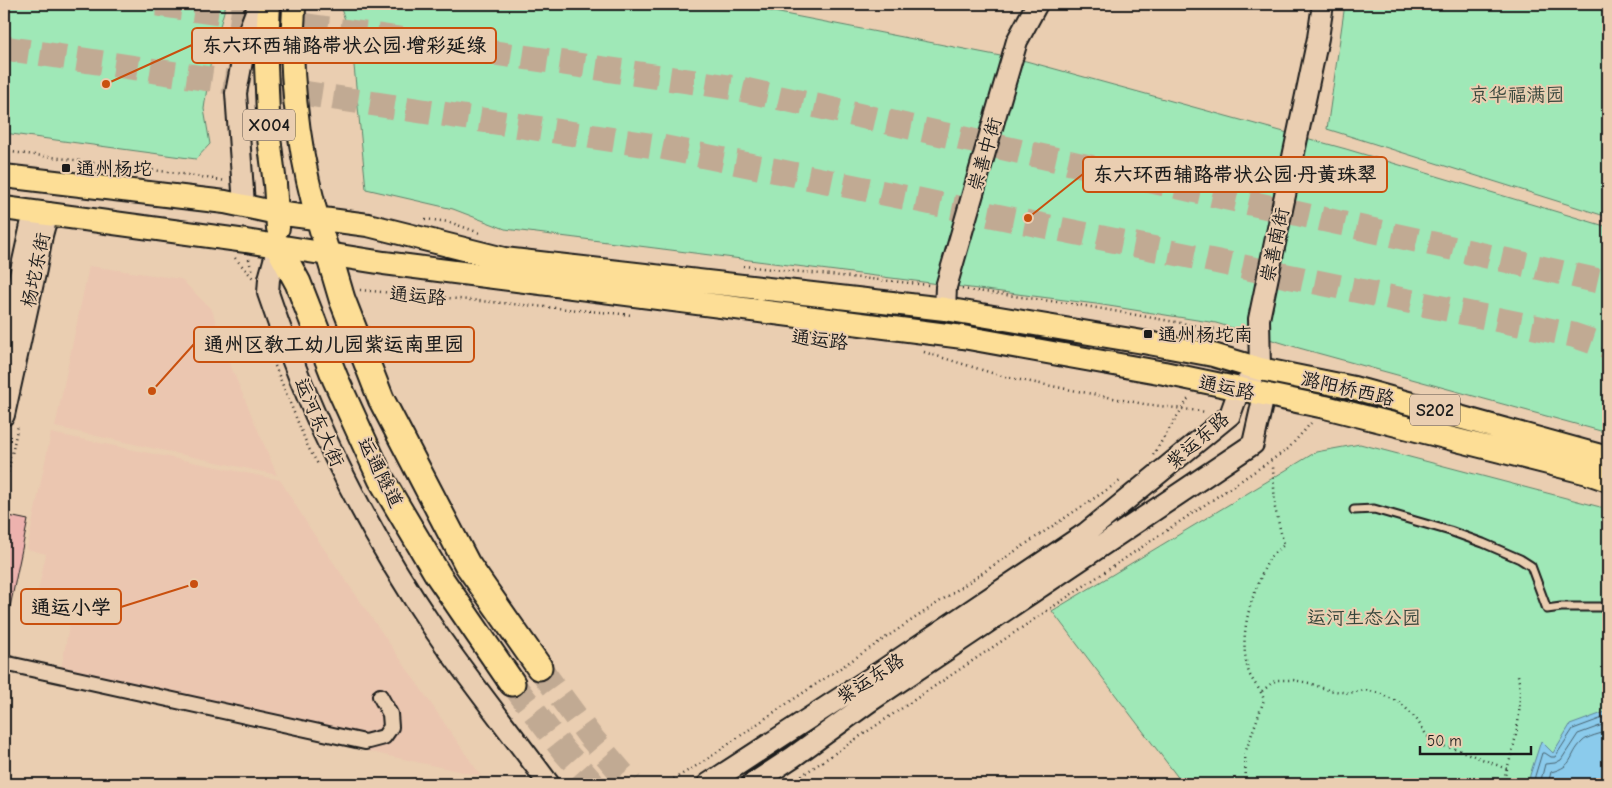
<svg xmlns="http://www.w3.org/2000/svg" width="1612" height="788" font-family="'Comic Neue','LXGW WenKai TC',sans-serif">
	<style>
		.built { fill: #ebc6b0 }
		.green { fill: #9fe8b7; stroke: #5e826a }
		.water { fill: #8bcbec; stroke: #5f8599 }
		.lines { fill: none; stroke-linecap: round; stroke-linejoin: round }
		.shore { stroke: #48626f; stroke-width: 1 }
		.building { fill: #edb2ae; stroke: #1c1c1c }
		.highway-tunnel { stroke: #c1aa93; stroke-width: 25; stroke-dasharray: 25 12; stroke-linecap: butt }
		.lane-casing { stroke: #1c1c1c; stroke-width: 11 }
		.street-casing { stroke: #1c1c1c; stroke-width: 18 }
		.secondary-casing { stroke: #1c1c1c; stroke-width: 24 }
		.primary-casing { stroke: #1c1c1c; stroke-width: 26 }
		.highway-casing { stroke: #1c1c1c; stroke-width: 29 }
		.path { stroke: #1c1c1c; stroke-width: 2.5; stroke-dasharray: 1 4; stroke-linecap: butt }
		.lane { stroke: #eaceb1; stroke-width: 7 }
		.street { stroke: #eaceb1; stroke-width: 14 }
		.secondary { stroke: #eaceb1; stroke-width: 20 }
		.primary { stroke: #fdde96; stroke-width: 22 }
		.highway { stroke: #fdde96; stroke-width: 25 }
		.poi-dot { fill: #1c1c1c; stroke: #eaceb1; stroke-width: 2 }
		.labels { text-anchor: middle; stroke-width: 4; stroke-linejoin: round; paint-order: stroke }
		.shield { fill: #eaceb1; stroke: #5a5149; stroke-width: 1 }
		.shield-label { font-size: 18px; font-weight: bold; fill: #1c1c1c }
		.park-label { font-size: 19px; fill: #36453b; stroke: #eaceb1 }
		.street-label { font-size: 19px; fill: #1c1c1c; stroke: #eaceb1 }
		.poi-label { font-size: 19px; fill: #1c1c1c; stroke: #eaceb1; text-anchor: start }
		.leader { fill: none; stroke: #c9500e; stroke-width: 2 }
		.callout-dot { fill: #c9500e; stroke: #eaceb1; stroke-width: 2 }
		.callout { fill: #eaceb1; stroke: #c9500e; stroke-width: 2 }
		.callout-label { font-size: 20px; text-anchor: middle; font-weight: bold; fill: #1c1c1c }
	</style>
	<rect width="100%" height="100%" fill="#eaceb1"/>
	<filter id="ink" filterUnits="userSpaceOnUse"><feTurbulence type="fractalNoise" baseFrequency=".02" numOctaves="2"/><feDisplacementMap in="SourceGraphic" scale="10" xChannelSelector="R" yChannelSelector="G"/><feConvolveMatrix kernelMatrix="1 2 1 2 8 2 1 2 1" color-interpolation-filters="sRGB"/></filter>
	<g filter="url(#ink)">
		<path class="built" d="M89 266 181 279 212 310 226 355 277 475 55 427Z
			M51 433 280 480 311 530 481 776 58 684 70 622 33 614 46 554 27 549Z"/>
		<path class="green" d="M4 4H226L211 59 204 109 210 144 196 159 4 133Z
			M339 4H733L1026 61 1346 149 1608 227V433L1299 348 1216 323 1096 304 505 229 453 209 366 189 351 35Z
			M1345 4H1608V217L1327 129Z
			M1360 444 1608 509V784H1183L1052 611 1316 452Z"/>
		<path class="water" d="M1608 711V784H1529L1530 775 1541 741 1553 753 1570 725Z"/>
		<g class="lines">
			<path class="shore" d="M1534 784 1535 776 1542 753H1545L1551 757H1555L1573 729 1608 716
				M1540 784 1545 764 1555 763 1561 760 1578 734 1608 723
				M1548 784 1551 772C1575 766 1568 756 1582 742 1587 736 1601 734 1608 731"/>
		</g>
		<path class="building" d="M4 515 28 520 9 612 4 611Z"/>
		<g class="lines">
			<path class="highway-tunnel" d="M157 4 736 88 1608 283
				M4 48 661 147 1573 335 1608 347
				M539 667 589 735 631 784
				M512 683 564 751 593 784"/>
			<defs>
				<path id="lane" d="M1354 510 1374 509 1450 531 1483 543 1520 559 1531 566 1547 609 1561 607H1608"/>
				<path id="street" d="M4 663 365 742 384 737 391 727 390 714 380 696"/>
				<path id="secondary" d="M244 205 236 93 247 35 259 4
					M278 246 269 279 268 293C308 412 365 528 436 632 472 684 512 734 549 784
					M945 309 946 287 1017 41 1037 4
					M4 348 31 225
					M4 415 36 269 42 235 48 213
					M708 784 883 670 1086 533 1230 415 1239 390 1260 369 1259 319 1318 38 1323 4
					M752 784 793 757 869 702 1253 444 1264 395"/>
				<path id="primary" d="M269 4 266 65 269 138 275 184 278 228
					M294 4C294 19 292 34 292 49 294 119 306 189 329 255
					M4 176 225 202 277 213 368 225 504 259 945 309 1143 342 1213 355 1260 369 1354 388 1608 458
					M4 208 246 241 384 263 963 337 1164 373 1325 407 1588 473 1608 480"/>
				<path id="highway" d="M278 246 298 283 335 378 381 479 438 575 512 683
					M329 255 342 299 381 399 467 564 539 667"/>
			</defs>
			<use href="#lane" class="lane-casing"/>
			<use href="#street" class="street-casing"/>
			<use href="#secondary" class="secondary-casing"/>
			<use href="#primary" class="primary-casing"/>
			<use href="#highway" class="highway-casing"/>
			<path class="path" d="M4 151 176 173 226 181
				M425 219 449 222 480 233
				M4 230 12 231
				M235 258 253 278
				M249 259 252 273
				M743 266 929 285
				M962 289 1080 305 1226 331 1236 342
				M360 290 633 315
				M924 352 1005 377 1144 404 1207 412
				M275 366 308 447 319 466
				M1153 455 1190 396
				M4 492 18 425
				M1262 691 1276 680H1293L1309 683 1328 690 1349 693 1365 690 1379 693 1401 703 1417 720 1427 736 1443 746 1459 750 1507 769
				M665 784 703 762 773 713 1120 481
				M789 784 1288 449 1311 423
				M1246 784 1245 753 1264 700C1261 689 1253 683 1249 673 1239 642 1247 609 1260 579 1263 571 1267 562 1272 555 1276 551 1280 548 1284 545L1275 508 1273 467
				M1502 784C1514 750 1524 712 1518 675"/>
			<use href="#lane" class="lane"/>
			<use href="#street" class="street"/>
			<use href="#secondary" class="secondary"/>
			<use href="#primary" class="primary"/>
			<use href="#highway" class="highway"/>
		</g>
	</g>
	<g class="poi-dot">
		<rect x="61" y="163" width="10" height="10" rx="2.5"/>
		<rect x="1143" y="329" width="10" height="10" rx="2.5"/>
	</g>
	<g class="labels">
		<g class="shield">
			<rect x="243" y="109.5" width="52" height="31" rx="4"/>
			<rect x="1410" y="394.5" width="50" height="31" rx="4"/>
		</g>
		<g class="shield-label">
			<text x="269" y="131">X004</text>
			<text x="1435" y="416">S202</text>
		</g>
		<g class="park-label">
			<text x="1517" y="101">京华福满园</text>
			<text x="1364" y="624">运河生态公园</text>
		</g>
		<g class="street-label">
			<text transform="translate(984 154) rotate(-74)" y="7">崇善中街</text>
			<text transform="translate(1274 245) rotate(-78)" y="7">崇善南街</text>
			<text transform="translate(35 270) rotate(-78)" y="7">杨坨东街</text>
			<text transform="translate(418 295) rotate(5)" y="7">通运路</text>
			<text transform="translate(820 339) rotate(7)" y="7">通运路</text>
			<text transform="translate(1227 387) rotate(12)" y="7">通运路</text>
			<text transform="translate(1348 388) rotate(13)" y="7">潞阳桥西路</text>
			<text transform="translate(320 422) rotate(66)" y="7">运河东大街</text>
			<text transform="translate(1197 440) rotate(-41)" y="7">紫运东路</text>
			<text transform="translate(381 472) rotate(63)" y="7">运通隧道</text>
			<text transform="translate(870 678) rotate(-33)" y="7">紫运东路</text>
		</g>
		<g class="poi-label">
			<text x="76" y="175">通州杨坨</text>
			<text x="1158" y="341">通州杨坨南</text>
		</g>
	</g>
	<path class="leader" d="M106 84L192 45M1028 218L1083 174M152 391L194 344M194 584L121 607"/>
	<g class="callout-dot">
		<circle cx="106" cy="84" r="5"/>
		<circle cx="1028" cy="218" r="5"/>
		<circle cx="152" cy="391" r="5"/>
		<circle cx="194" cy="584" r="5"/>
	</g>
	<g class="callout">
		<rect x="192" y="28" width="304" height="35" rx="5"/>
		<rect x="1083" y="157" width="304" height="35" rx="5"/>
		<rect x="194" y="327" width="280" height="35" rx="5"/>
		<rect x="21" y="589" width="100" height="35" rx="5"/>
	</g>
	<g class="callout-label">
		<text x="344" y="52">东六环西辅路带状公园·增彩延绿</text>
		<text x="1235" y="181">东六环西辅路带状公园·丹黄珠翠</text>
		<text x="334" y="351">通州区教工幼儿园紫运南里园</text>
		<text x="71" y="614">通运小学</text>
	</g>
	<rect width="1612" height="788" fill="none" stroke="#eaceb1" stroke-width="20"/>
	<rect x="10" y="10" width="1592" height="768" fill="none" stroke="#1c1c1c" stroke-width="2" filter="url(#ink)"/>
	<path d="M1420 746v8h111v-8" fill="none" stroke="#1c1c1c" stroke-width="2.5"/>
	<text x="1427" y="746" font-size="15" fill="#1c1c1c" stroke="#eaceb1" stroke-width="4" paint-order="stroke">50 m</text>
</svg>
